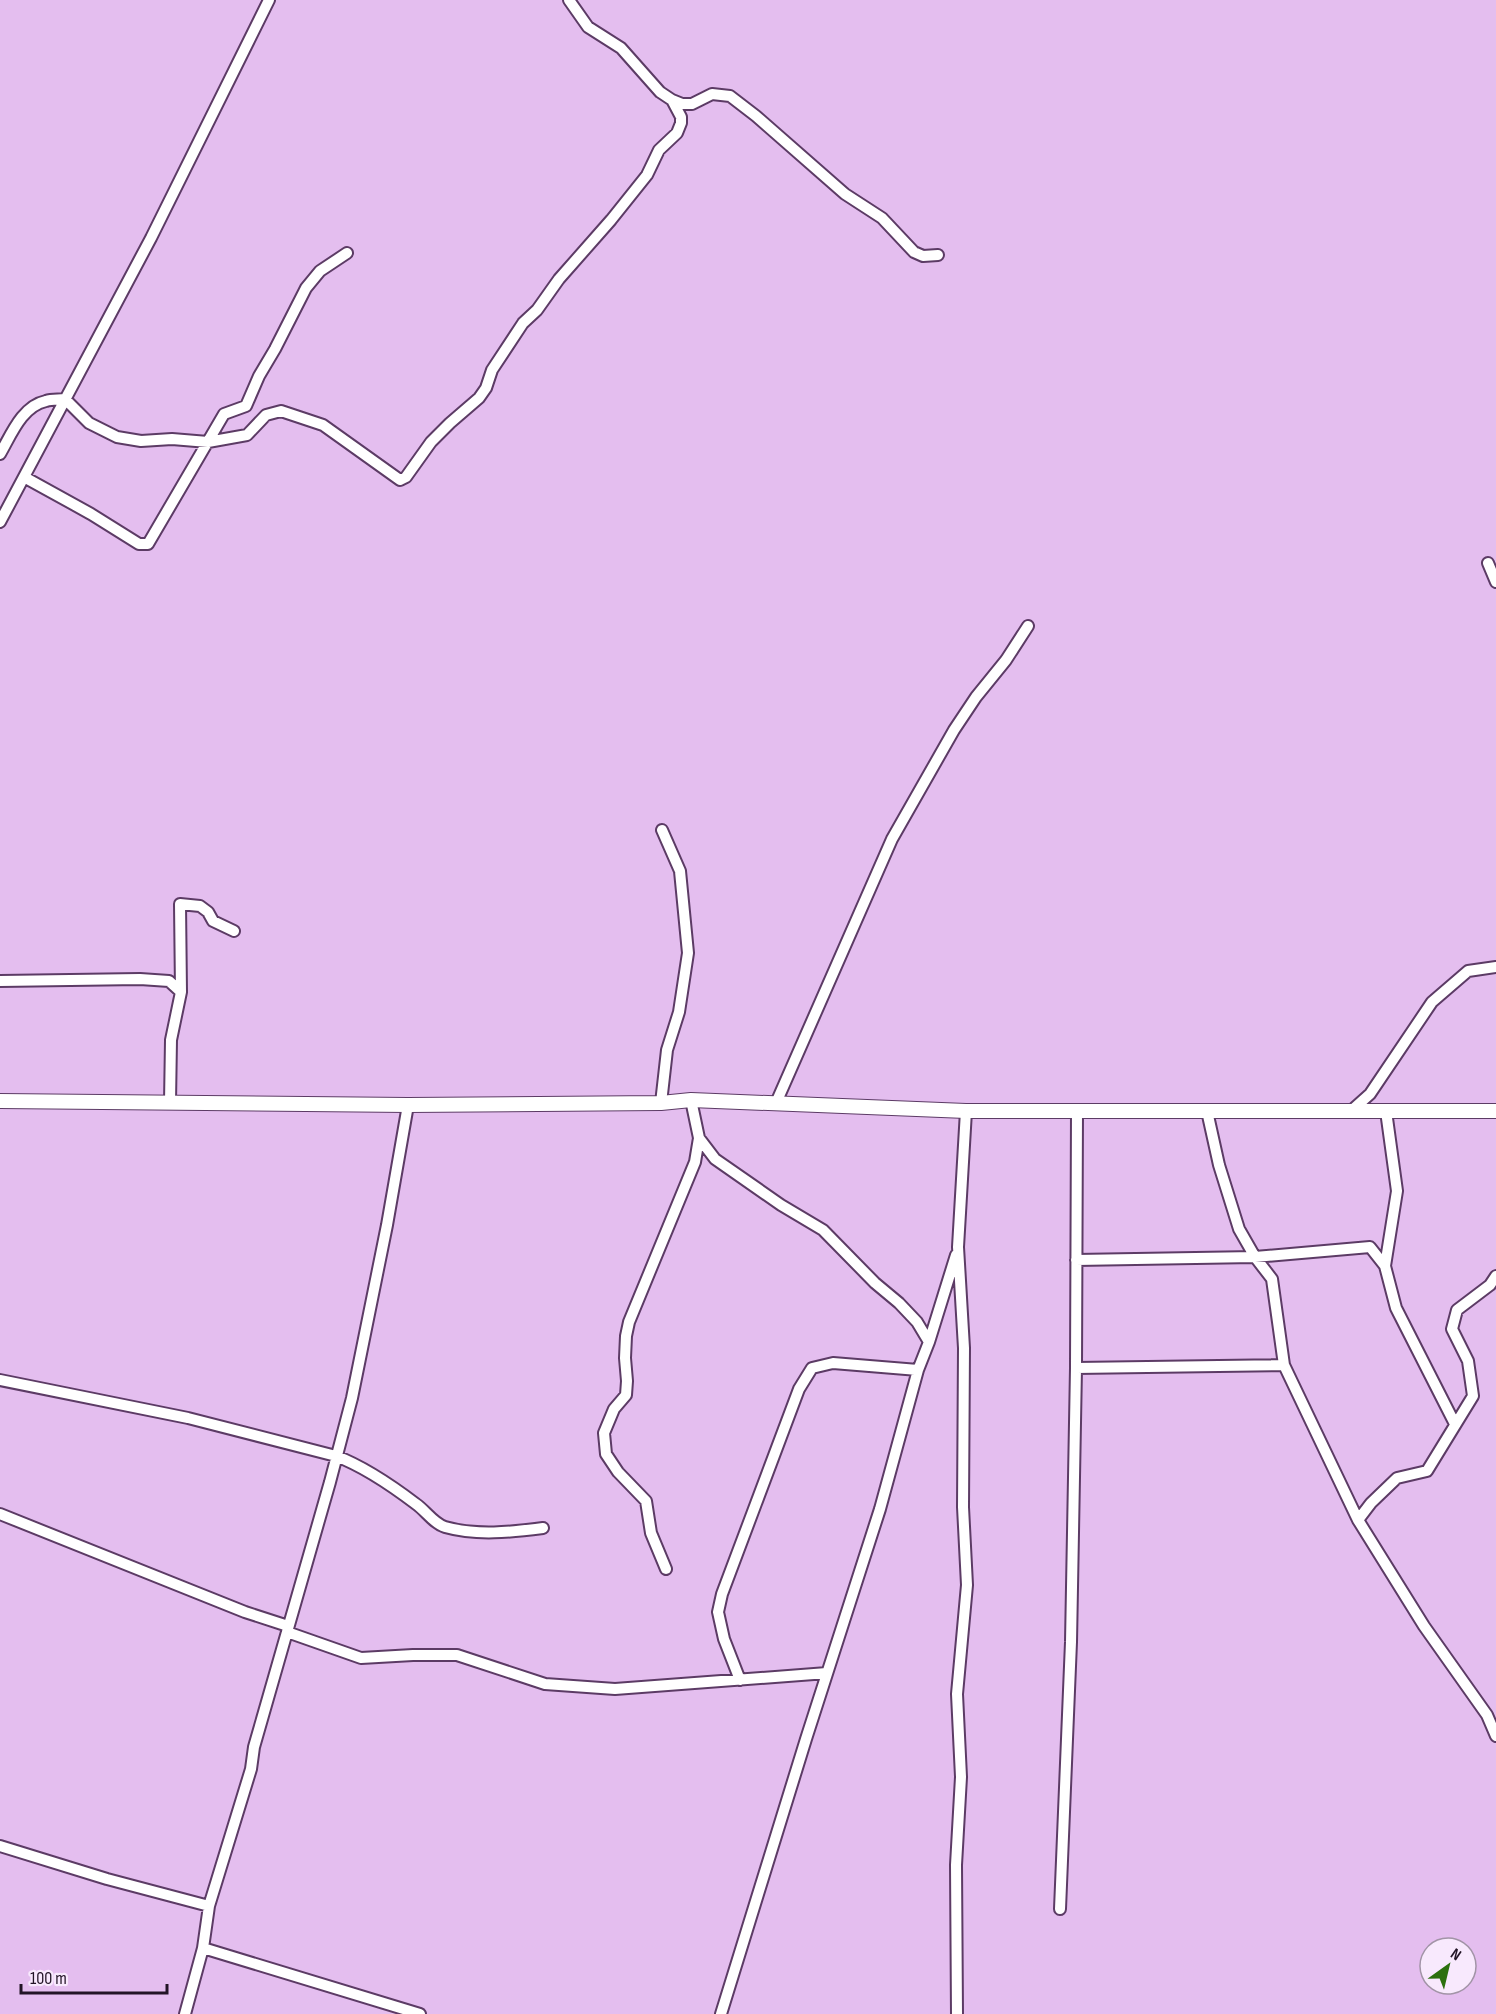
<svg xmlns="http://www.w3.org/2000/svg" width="1496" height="2014" font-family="'Sofia Sans Condensed',sans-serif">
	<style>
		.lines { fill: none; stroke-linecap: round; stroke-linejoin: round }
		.minor-casing { stroke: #5c3b65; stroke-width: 14 }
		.secondary-casing { stroke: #5c3b65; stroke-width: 16 }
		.minor { stroke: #fff; stroke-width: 10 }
		.secondary { stroke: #fff; stroke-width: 14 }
	</style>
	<rect width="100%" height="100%" fill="#e4beef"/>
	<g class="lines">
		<defs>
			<path id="minor" d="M569 0 588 27 621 48 660 92 672 100 682 104H692L712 94 730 96 756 116 845 194 882 218 914 252 923 256 938 255
				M0 454C11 435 22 406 46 401 52 399 59 400 65 399L89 423 117 437 141 441 172 439 208 442 247 435 266 415 281 411 323 425 400 480 406 477 431 442 450 423 479 398 486 388 492 370 523 323 537 310 559 279 611 220 647 175 659 150 677 133 681 123V117L672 100
				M24 477 91 514 139 544H148L224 414 246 406 259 376 275 349 306 288 320 271 347 253
				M0 522 151 238 269 0
				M1488 563 1496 582
				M0 981 140 979 169 981 181 992 171 1040 170 1102
				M181 992 180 904 200 906 208 912 213 921 234 931
				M691 1100 699 1138 715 1159 781 1205 823 1230 875 1283 899 1303 917 1322 929 1342
				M661 1103 667 1050 679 1012 688 953 680 871 662 830
				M776 1103 892 839 954 730 976 697 1006 660 1028 626
				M1207 1111 1219 1165 1239 1229 1255 1257 1272 1279 1284 1365 1358 1520 1424 1626 1487 1715 1496 1736
				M1351 1111 1370 1094 1432 1002 1468 971 1496 967
				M1386 1111 1397 1191 1385 1266 1396 1308 1455 1424
				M1076 1260 1255 1257 1370 1247 1385 1266
				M1076 1368 1284 1365
				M0 1380 188 1418 336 1456C365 1467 391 1485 416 1504 425 1510 434 1524 445 1527 477 1536 511 1532 543 1528
				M0 1514 245 1612 288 1626
				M1358 1520 1371 1503 1397 1478 1427 1471 1473 1396 1468 1361 1452 1329 1457 1310 1490 1285 1496 1276
				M666 1569 651 1533 646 1501 618 1472 606 1454 604 1433 614 1409 626 1395 627 1381 625 1358 626 1336 629 1322 695 1162 699 1138
				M287 1632 361 1658 413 1655H457L545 1684 615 1689 827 1673
				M740 1680 724 1639 718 1612 722 1594 799 1389 812 1368 833 1363 918 1370
				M0 1846 107 1879 209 1906
				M1060 1909 1071 1642 1076 1368 1077 1111
				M203 1948 420 2014
				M185 2014 203 1948 209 1906 251 1769 254 1747 330 1482 352 1398 387 1225 408 1105
				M721 2014 806 1739 880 1509 918 1370 929 1342 956 1255
				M957 2014 956 1865 961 1777 957 1694 967 1585 963 1507 964 1348 958 1247 966 1111"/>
			<path id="secondary" d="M0 1101 408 1105 661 1103 691 1100 966 1111H1496"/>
		</defs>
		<use href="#minor" class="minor-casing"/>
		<use href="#secondary" class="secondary-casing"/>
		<use href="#minor" class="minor"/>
		<use href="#secondary" class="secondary"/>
	</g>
	<g transform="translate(1448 1966) rotate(34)"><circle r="28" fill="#f8e9fd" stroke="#a294a7" stroke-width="1.5"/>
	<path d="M0-4.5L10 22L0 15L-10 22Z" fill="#2c700e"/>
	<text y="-9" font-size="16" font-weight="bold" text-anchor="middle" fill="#221426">N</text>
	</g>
	<path d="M21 1984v9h146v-9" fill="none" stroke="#221426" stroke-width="3"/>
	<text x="30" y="1984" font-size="18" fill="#221426" stroke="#f8e9fd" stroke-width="4.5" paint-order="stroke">100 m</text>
</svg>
